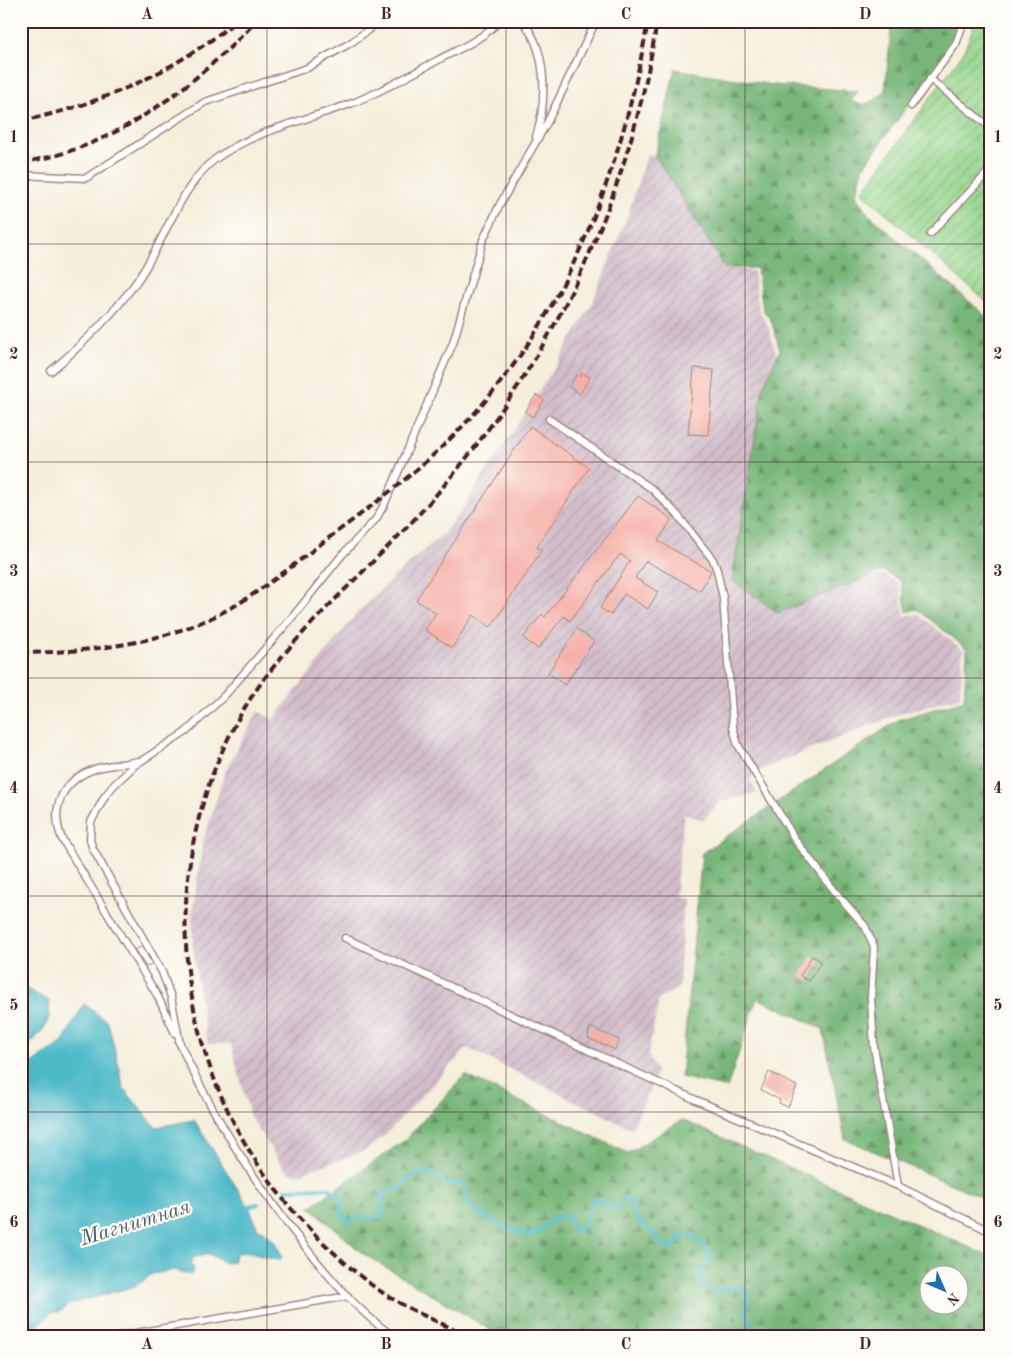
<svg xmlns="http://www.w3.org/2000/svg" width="1012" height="1357" font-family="'Old Standard TT',serif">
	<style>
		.industrial { fill: url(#industrial-furrows) }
		.forest { fill: url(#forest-firs); stroke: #606a52; fill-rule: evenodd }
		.garden { fill: url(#garden-furrows); stroke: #6f7a5c }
		.water { fill: #4db9c9; stroke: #4c6c7a }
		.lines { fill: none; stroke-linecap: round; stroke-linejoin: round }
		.stream { stroke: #4db9c9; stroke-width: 4 }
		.building { fill: #f5aea6 }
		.lane-casing { stroke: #9f8682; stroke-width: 9 }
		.lane { stroke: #fff; stroke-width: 6 }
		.rail { stroke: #4a1f2b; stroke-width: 4; stroke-dasharray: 8 4; stroke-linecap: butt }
		.grid { fill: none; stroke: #4a1f2b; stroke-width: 1; stroke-opacity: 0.55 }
		.labels { text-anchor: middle; stroke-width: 5; stroke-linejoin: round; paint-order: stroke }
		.water-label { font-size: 21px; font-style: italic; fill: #4b5d6a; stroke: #fdfcf7 }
		.neatline { fill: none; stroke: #4a1f2b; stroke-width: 2 }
		.grid-label { font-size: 16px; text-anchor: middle; font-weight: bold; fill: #4a1f2b }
	</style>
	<defs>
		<pattern id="industrial-furrows" width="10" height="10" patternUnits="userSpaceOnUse" patternTransform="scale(1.25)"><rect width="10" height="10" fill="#d1bdca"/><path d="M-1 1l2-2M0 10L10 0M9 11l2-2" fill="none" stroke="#b5a2ae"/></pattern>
		<pattern id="forest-firs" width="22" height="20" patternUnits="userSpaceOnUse" patternTransform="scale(1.25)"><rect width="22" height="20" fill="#77b678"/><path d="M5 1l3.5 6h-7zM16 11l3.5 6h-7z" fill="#649363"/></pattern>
		<pattern id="garden-furrows" width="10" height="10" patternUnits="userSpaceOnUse" patternTransform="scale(1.25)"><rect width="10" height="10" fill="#94d58c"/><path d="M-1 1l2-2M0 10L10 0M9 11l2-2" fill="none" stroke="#81b679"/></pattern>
	</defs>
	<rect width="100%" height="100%" fill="#fdfcf7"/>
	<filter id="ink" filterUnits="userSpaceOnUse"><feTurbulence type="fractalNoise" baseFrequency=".02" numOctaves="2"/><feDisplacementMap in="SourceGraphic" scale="10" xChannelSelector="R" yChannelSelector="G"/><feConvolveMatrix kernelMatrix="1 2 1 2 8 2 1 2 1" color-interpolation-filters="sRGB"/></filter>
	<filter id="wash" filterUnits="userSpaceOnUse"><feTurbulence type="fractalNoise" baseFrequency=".0096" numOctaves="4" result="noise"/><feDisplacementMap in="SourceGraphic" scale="20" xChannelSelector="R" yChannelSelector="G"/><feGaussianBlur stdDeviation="1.12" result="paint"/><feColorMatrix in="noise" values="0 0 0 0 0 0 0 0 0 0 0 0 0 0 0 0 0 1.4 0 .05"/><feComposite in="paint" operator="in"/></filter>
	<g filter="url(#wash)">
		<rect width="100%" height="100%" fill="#f4eeda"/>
		<path class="industrial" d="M647 154 720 165 725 268 753 271 759 310 768 326 776 352 838 393 857 581 883 574 899 583 905 616 917 613 963 650 960 697 901 713 762 769 750 779 757 793 720 802 703 820 684 813 675 897 684 899 679 987 659 999 648 1055 657 1072 632 1129 467 1048 384 1136 367 1150 295 1175 284 1169 250 1116 231 1044H208L202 1013 193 949 192 913 203 841 225 772 258 711 273 720 356 614 390 580 443 534 459 514 557 364 592 304 628 214Z"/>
		<path class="forest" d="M892 21H963L960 34 864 166 856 194 867 213 991 320V1201L845 1139 823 1029 757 998 727 1088 681 1077 702 853 898 720 964 700 967 649 917 609 907 612 901 581 883 571 778 613 732 580 763 387 780 350 771 320 763 310 757 268H725L655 155 675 69 773 85 858 91 851 101 862 105 875 100 885 91Z
			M465 1075 628 1153 682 1120 991 1257V1336H507L492 1331 362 1253 310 1207 405 1140ZM930 1274H960V1304H930Z"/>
		<path class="garden" d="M976 21H991V306L862 192 963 53Z"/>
		<path class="water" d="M21 986 49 1001C53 1026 38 1036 21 1052Z
			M84 1004 108 1022 124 1089 156 1127 194 1120 249 1207 258 1229C270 1232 277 1245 282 1256L280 1260C265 1259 251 1250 236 1253L233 1262 225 1263 209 1254 193 1258 191 1264 194 1269 191 1275 175 1270 152 1274 136 1286 70 1304 61 1311 51 1313 36 1328 21 1332V1071L62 1043Z"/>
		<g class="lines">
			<path class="stream" d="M286 1189 329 1188 341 1199 343 1217 348 1222 359 1217H379L384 1211 382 1194 385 1190 400 1189 414 1175 421 1172 434 1176 447 1184 458 1183 465 1185C468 1192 465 1198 469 1204 477 1215 522 1238 533 1234 547 1230 552 1211 569 1218L573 1230 576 1232C588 1225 588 1211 593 1200H598L616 1209 625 1198 629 1199C633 1204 632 1211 636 1217 645 1228 659 1234 663 1247L672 1248C676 1243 681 1236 688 1236 698 1236 711 1252 711 1260 704 1268 693 1277 704 1287 706 1289 708 1291 711 1291 724 1293 733 1281 746 1291L748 1301 745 1313 753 1326 754 1336
				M244 1208 258 1204"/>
		</g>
		<g id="blocks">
			<path class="building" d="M694 368 714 370 708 435 688 434Z
				M582 373 590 377 580 394 569 387 576 375 580 377Z
				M536 395 544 400 533 417 525 412Z
				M530 426 589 468 537 547 542 550 491 627 473 615 452 648 425 630 436 613 416 600Z
				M638 496 672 519 658 541 711 571 700 591 646 561 635 578 658 592 648 609 624 594 611 615 600 608 630 561 620 554 570 621 564 616 538 649 523 638 542 614 545 617Z
				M577 629 594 641 565 685 548 673Z
				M142 946 152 964 146 967 135 950Z
				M812 956 821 961 809 981 800 976Z
				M590 1027 619 1040 615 1050 588 1038Z
				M769 1072 797 1086 788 1107 779 1103 780 1100 761 1090Z"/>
		</g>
	</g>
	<g filter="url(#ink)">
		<use href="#blocks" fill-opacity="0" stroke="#9f8682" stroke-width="1"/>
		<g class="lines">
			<defs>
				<path id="lane" d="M522 21C548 49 547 102 536 137
					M930 79 991 128
					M911 106 956 44 964 21
					M21 175 86 178 205 102 307 68 352 42 380 21
					M930 234 991 169
					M51 371C83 344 113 315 137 281 162 246 181 185 214 160 253 131 306 120 350 104 381 92 410 75 438 60 459 49 483 39 499 21
					M549 419 652 489 676 513 713 560 717 570 723 598 733 727 738 745 796 841 837 894 865 926 874 947 871 998 874 1047 898 1186
					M138 761C123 765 106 764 92 770 61 782 50 809 62 839L157 995 175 1033
					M345 938 696 1100 898 1186 991 1232
					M179 1042C212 1114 252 1179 300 1240 327 1275 357 1311 393 1336
					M180 1044 171 997 162 972 93 849 90 840 91 822 105 796 114 785 135 765 186 732 225 695 290 620 342 555 376 519 385 503 453 343 483 240 500 204 548 121 596 21
					M119 1336 348 1296"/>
			</defs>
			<use href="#lane" class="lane-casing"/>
			<use href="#lane" class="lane"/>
			<path class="rail" d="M21 121C100 105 174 72 236 21
				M21 162C111 152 196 85 256 21
				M21 653C95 652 171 643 236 605 271 584 302 558 334 534 377 502 420 470 457 432 566 321 622 171 648 21
				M470 1336C444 1325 416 1313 391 1298 369 1285 348 1266 330 1249 181 1112 140 892 241 714 279 647 355 582 409 525 540 385 628 212 657 21"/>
		</g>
	</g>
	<path class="grid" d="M267 21V1336M506 21V1336M745 21V1336M21 244H991M21 462H991M21 678H991M21 896H991M21 1112H991"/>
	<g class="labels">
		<g class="water-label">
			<text transform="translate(135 1222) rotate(-17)" y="7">Магнитная</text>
		</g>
	</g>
	<rect width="1012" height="1357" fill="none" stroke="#fdfcf7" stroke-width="55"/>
	<g transform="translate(944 1290) rotate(135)"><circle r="24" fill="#fdfcf7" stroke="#b5a4a5"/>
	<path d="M0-4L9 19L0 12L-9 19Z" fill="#1f6fb2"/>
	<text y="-8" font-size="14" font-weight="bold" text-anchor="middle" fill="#4a1f2b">N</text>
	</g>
	<rect x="28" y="28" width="956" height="1302" class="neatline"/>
	<g class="grid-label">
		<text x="147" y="19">A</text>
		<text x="386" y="19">B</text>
		<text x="626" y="19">C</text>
		<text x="865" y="19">D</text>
		<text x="14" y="142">1</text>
		<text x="998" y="142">1</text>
		<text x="14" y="359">2</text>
		<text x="998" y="359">2</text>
		<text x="14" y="576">3</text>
		<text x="998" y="576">3</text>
		<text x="14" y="793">4</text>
		<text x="998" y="793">4</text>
		<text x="14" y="1010">5</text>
		<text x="998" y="1010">5</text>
		<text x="14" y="1227">6</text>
		<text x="998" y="1227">6</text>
		<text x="147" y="1349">A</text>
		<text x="386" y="1349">B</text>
		<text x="626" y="1349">C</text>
		<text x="865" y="1349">D</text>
	</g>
</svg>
